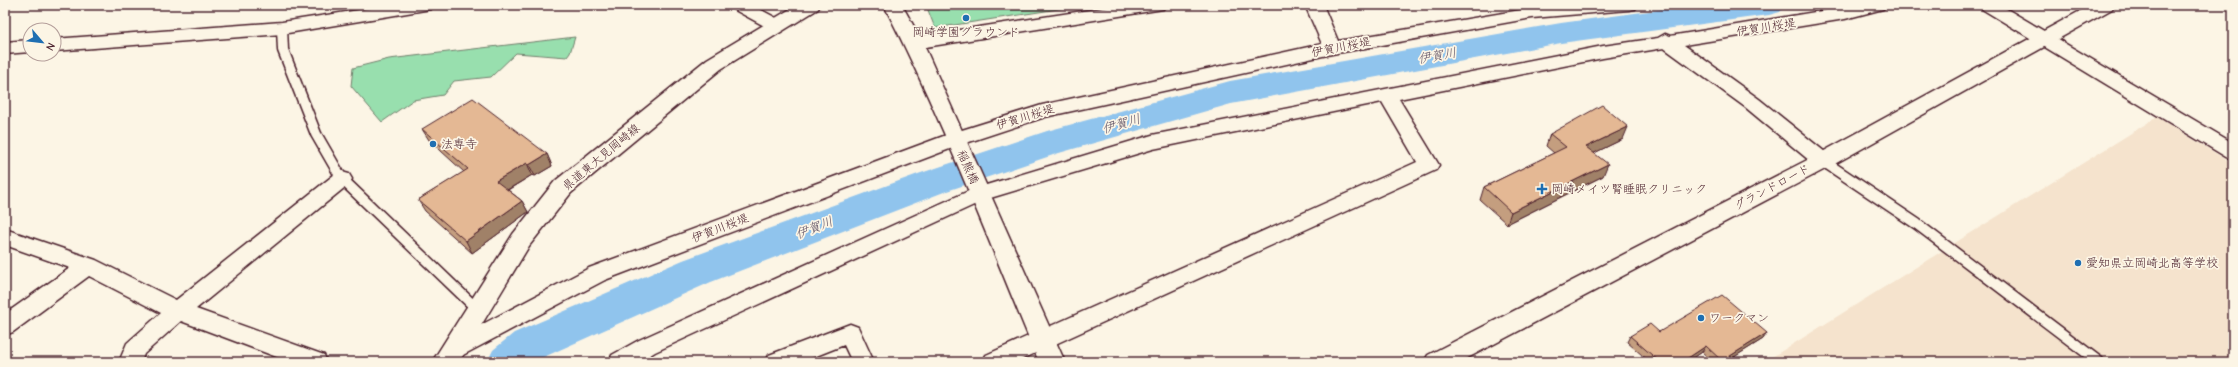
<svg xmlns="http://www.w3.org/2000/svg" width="2238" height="367" font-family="'Comic Neue','Klee One',sans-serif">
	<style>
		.built { fill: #f5e3cd }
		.green { fill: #98dfae; stroke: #717f6c }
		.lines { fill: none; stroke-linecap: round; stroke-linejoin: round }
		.river { fill: #90c4ed; fill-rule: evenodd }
		.service-casing { stroke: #4a1f2b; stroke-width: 13 }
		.minor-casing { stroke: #4a1f2b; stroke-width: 3 }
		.tertiary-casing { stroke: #4a1f2b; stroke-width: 3 }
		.secondary-casing { stroke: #4a1f2b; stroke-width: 3 }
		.service { stroke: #fcf5e5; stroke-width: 10 }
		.minor { fill: #fcf5e5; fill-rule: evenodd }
		.tertiary { fill: #fcf5e5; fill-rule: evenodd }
		.secondary { fill: #fcf5e5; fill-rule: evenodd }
		.wall { fill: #c49e7f; stroke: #4a1f2b }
		.shaded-wall { fill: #a08168; stroke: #4a1f2b }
		.building { fill: #e4b894; stroke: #4a1f2b }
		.poi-dot { fill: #1f6fb2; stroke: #fcf5e5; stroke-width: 1.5 }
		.labels { text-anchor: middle; stroke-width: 3.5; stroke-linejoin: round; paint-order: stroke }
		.street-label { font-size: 12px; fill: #4a1f2b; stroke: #fcf5e5 }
		.poi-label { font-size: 12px; fill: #4a1f2b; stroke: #fcf5e5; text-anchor: start }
		.water-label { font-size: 13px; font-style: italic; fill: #5f5165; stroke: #fcf5e5 }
	</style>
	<rect width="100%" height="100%" fill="#fcf5e5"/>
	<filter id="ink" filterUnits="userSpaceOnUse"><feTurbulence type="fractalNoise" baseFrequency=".025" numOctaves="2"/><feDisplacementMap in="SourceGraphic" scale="8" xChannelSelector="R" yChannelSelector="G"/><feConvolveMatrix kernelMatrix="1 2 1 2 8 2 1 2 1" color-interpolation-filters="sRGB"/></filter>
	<g filter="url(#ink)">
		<path class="built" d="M2157 117 2233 164V362H1764Z"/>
		<path class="green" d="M926 5H1066L1065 8 935 28Z
			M575 37 570 53 567 57 516 53 491 77 454 81 443 95 413 100 382 122 351 86 353 68 389 59Z"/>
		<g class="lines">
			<path class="river" d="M1694 5H1785L1780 12 1769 15 1561 43 1231 104 1059 153 944 192 711 282 544 357 538 362H487L493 350 514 333 683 260 918 174 1047 131 1230 81 1561 23Z"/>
			<defs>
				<path id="service" d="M282 28 283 50 316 134 342 179 478 310
					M1823 161 1917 224 2099 362"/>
				<path id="minor" d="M391 5H434L431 9 425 10 282 34 54 51V39L282 22Z
					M730 5H752L782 21 785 25 782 29 776 31 770 29 733 9Z
					M1122 5H1166L1163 9 1157 10 913 49 907 47 904 43 907 39 913 37Z
					M1305 5H1323L1338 41 1532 8 1564 5H1638L1635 9 1629 10 1532 18 1332 54 1045 117 963 144 605 280 463 355 455 358 447 355 444 349 447 343 589 268 949 134 1042 105 1322 44Z
					M1857 5H1886L1883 9 1845 19 1684 45 1759 99 1830 156 1833 161 1830 166 1823 168 1816 166 1745 107 1664 48 1603 58 1399 99 1439 165 1436 170 1016 362H983L986 355 1417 162 1382 102 1153 149 987 199 655 352 639 362H609L612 355 639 340 973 189 1152 135 1603 46 1658 38 1665 34 1670 36Z
					M1979 5H2000L2233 143V159L2226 157 1982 9Z
					M30 40V52L5 54V42Z
					M342 172 349 174 352 179 349 184 196 309 324 355 327 362H290L181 321 144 354 141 362H119L127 343 161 313 89 276 13 332 5 335V314L70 268 5 245V229L96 260 176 300 335 174Z
					M850 324 858 327 874 362H852L844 345 801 362H766L769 355Z"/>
				<path id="tertiary" d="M884 5H902L923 43 1065 362H1039C989 243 943 120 884 5Z
					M2091 5H2114L2112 9 1831 166 1460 362H1424L1428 355 1815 156Z"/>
				<path id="secondary" d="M797 5H820L818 9 721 69 571 193 529 246 459 362H432L513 234 555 181 707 59Z"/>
			</defs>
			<use href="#service" class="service-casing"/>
			<use href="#minor" class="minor-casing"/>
			<use href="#tertiary" class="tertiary-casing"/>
			<use href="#secondary" class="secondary-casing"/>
			<use href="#service" class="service"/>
			<use href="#minor" class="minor"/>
			<use href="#tertiary" class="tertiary"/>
			<use href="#secondary" class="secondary"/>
		</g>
		<path class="wall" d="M422 129 547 154 552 166 535 176 532 175 508 190 522 201 528 212 472 253 425 211 418 200 464 172 429 140Z
			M1550 134 1623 139 1594 153 1603 176 1507 224 1480 200 1484 187 1554 153 1546 146Z
			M1659 332 1767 333 1763 339 1726 362H1713L1702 352 1688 362H1650L1627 342 1630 336Z"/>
		<path class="shaded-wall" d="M1628 127 1623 139 1582 159 1586 147Z
			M547 154 552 166 535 176 529 165Z
			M527 163 532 175 502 193 496 181Z
			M1608 164 1603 176 1507 224 1511 212Z
			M522 201 528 212 472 253 466 241Z
			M1767 333 1763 339 1726 362H1721L1722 361Z
			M1706 346 1702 352 1688 362H1682Z"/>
		<path class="building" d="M473 98 547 154 529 165 527 163 496 181 522 201 466 241 418 200 468 169 422 129Z
			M1602 105 1628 127 1586 147 1608 164 1511 212 1484 187 1566 147 1550 134Z
			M1722 295 1767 333 1722 361 1706 346 1682 362H1660L1630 336 1650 324 1659 332Z"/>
	</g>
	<g class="poi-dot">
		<circle cx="966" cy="18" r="4"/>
		<circle cx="433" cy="144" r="4"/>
		<path d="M1540 183h4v4h4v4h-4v4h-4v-4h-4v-4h4z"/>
		<circle cx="2078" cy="263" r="4"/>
		<circle cx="1701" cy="318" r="4"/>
	</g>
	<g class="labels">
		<g class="street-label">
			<text transform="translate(1766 27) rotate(-9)" y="4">伊賀川桜堤</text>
			<text transform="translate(1341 47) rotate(-11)" y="4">伊賀川桜堤</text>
			<text transform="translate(1025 117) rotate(-17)" y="4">伊賀川桜堤</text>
			<text transform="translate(601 157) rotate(-40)" y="4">県道東大見岡崎線</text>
			<text transform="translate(968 167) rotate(66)" y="4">稲熊橋</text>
			<text transform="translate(1772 187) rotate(-28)" y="4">グランドロード</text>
			<text transform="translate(720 228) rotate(-21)" y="4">伊賀川桜堤</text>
		</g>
		<g class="poi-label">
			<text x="966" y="36" text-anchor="middle">岡崎学園グラウンド</text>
			<text x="441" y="148">法専寺</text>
			<text x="1551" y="193">岡崎メイツ腎睡眠クリニック</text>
			<text x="2086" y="267">愛知県立岡崎北高等学校</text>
			<text x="1709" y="322">ワークマン</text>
		</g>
		<g class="water-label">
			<text transform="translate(1437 55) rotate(-10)" y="5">伊賀川</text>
			<text transform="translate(1121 123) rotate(-16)" y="5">伊賀川</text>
			<text transform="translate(814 227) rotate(-21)" y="5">伊賀川</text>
		</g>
	</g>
	<rect width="2238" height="367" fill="none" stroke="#fcf5e5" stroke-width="20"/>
	<rect x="10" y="10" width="2218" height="347" fill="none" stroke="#4a1f2b" stroke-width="1.5" filter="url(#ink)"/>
	<g transform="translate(42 42) rotate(118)"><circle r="19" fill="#fcf5e5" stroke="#b59f9b"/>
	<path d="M0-3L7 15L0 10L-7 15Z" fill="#1f6fb2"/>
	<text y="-6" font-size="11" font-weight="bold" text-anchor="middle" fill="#4a1f2b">N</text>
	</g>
</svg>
